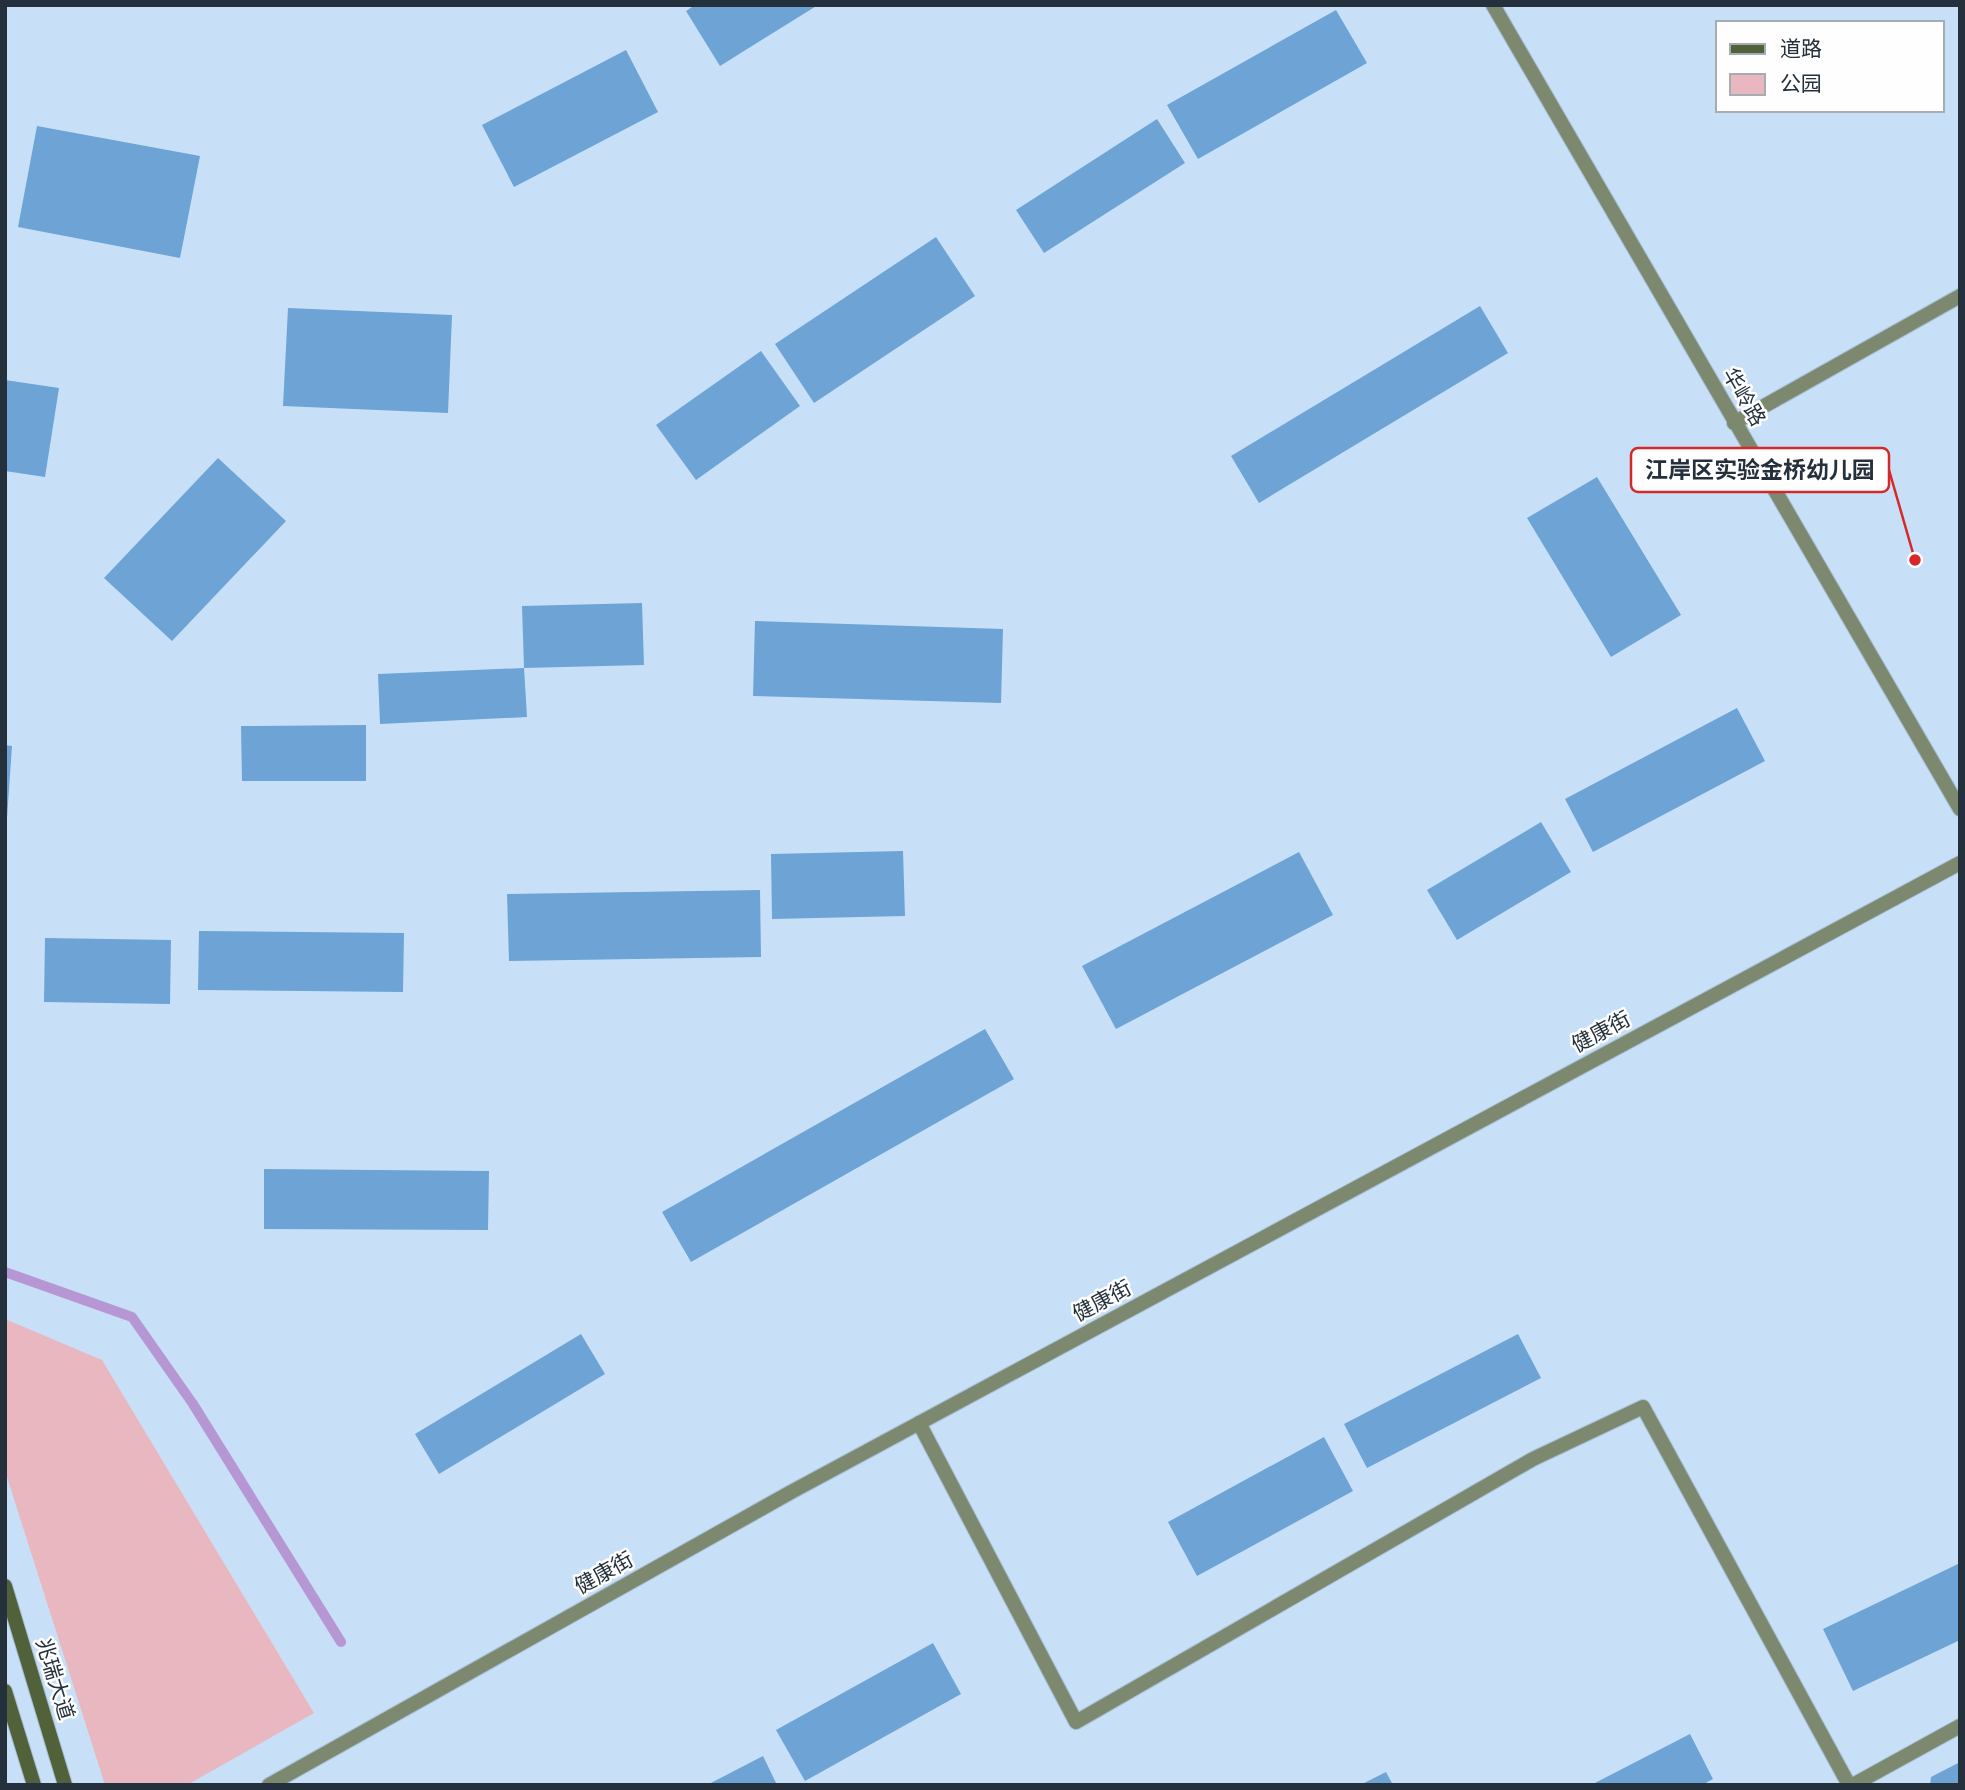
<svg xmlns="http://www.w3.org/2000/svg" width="1965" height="1790" font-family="Barlow,'Noto Sans SC',sans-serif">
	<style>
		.green { fill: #e8b7bf }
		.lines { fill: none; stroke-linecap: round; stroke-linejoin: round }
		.stream { stroke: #b697d4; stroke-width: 10 }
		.building { fill: #6da3d5 }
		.lane-casing { stroke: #a6bdd2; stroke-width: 16 }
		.street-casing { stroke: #a6bdd2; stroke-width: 16 }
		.secondary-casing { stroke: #a6bdd2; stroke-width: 16 }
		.lane { stroke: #7d896f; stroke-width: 14 }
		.street { stroke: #7d896f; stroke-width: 14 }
		.secondary { stroke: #51623a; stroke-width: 14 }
		.labels { text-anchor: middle; stroke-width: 5; stroke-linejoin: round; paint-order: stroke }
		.street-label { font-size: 21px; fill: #24303b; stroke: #fefefe }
		.leader { fill: none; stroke: #d62828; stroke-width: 2.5 }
		.callout-dot { fill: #d62828; stroke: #fefefe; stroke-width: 2.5 }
		.callout { fill: #fefefe; stroke: #d62828; stroke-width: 2.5 }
		.callout-label { font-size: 23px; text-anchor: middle; font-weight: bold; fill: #24303b }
	</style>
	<rect width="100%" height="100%" fill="#c7e0f8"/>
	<path class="green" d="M5 1319 102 1360 314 1713 187 1785H105L5 1471Z"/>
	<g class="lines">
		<path class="stream" d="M5 1272 132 1317 193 1404 341 1642"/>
	</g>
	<path class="building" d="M695 5H818L720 66 686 11Z
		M1336 10 1367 63 1198 159 1167 105Z
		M626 50 658 112 514 187 482 125Z
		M1157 119 1185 163 1044 253 1016 210Z
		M37 126 200 156 180 258 18 227Z
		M936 237 975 296 814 403 775 344Z
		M1480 306 1508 353 1259 503 1231 456Z
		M288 308 452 315 448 413 283 406Z
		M761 351 800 406 696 480 656 425Z
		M5 380 59 388 45 477 5 471Z
		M218 458 286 521 172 641 104 578Z
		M1597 477 1681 615 1611 657 1527 518Z
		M642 603 644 665 524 668 522 606Z
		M755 621 1003 629 1001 703 753 696Z
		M524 668 527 717 380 724 378 674Z
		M1737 708 1765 761 1593 852 1565 799Z
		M366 725V781H242L241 726Z
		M5 745 12 746 7 818 5 817Z
		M1541 822 1571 872 1457 940 1427 890Z
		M903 851 905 916 772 919 771 854Z
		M1299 852 1333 915 1116 1029 1082 966Z
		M760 890 761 957 509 961 507 894Z
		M199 931 404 933 403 992 198 990Z
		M45 938 171 940 170 1004 44 1002Z
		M985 1029 1014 1079 691 1262 662 1212Z
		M264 1169 489 1171 488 1230 264 1229Z
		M581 1334 605 1374 439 1474 415 1434Z
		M1518 1334 1541 1378 1367 1468 1344 1424Z
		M1324 1437 1353 1491 1197 1576 1168 1522Z
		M1960 1563V1640L1853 1691 1823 1629Z
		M933 1643 961 1694 805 1781 776 1730Z
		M1690 1734 1713 1779 1702 1785H1591Z
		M763 1756 777 1785H707Z
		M1960 1762V1785H1930L1931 1777Z
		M1386 1772 1393 1785H1360Z"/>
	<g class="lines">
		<defs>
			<path id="lane" d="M919 1423 1076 1722 1533 1459 1643 1407 1849 1785
				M1853 1785 1960 1726"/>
			<path id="street" d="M1493 5 1960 809
				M1734 423 1960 296
				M269 1785 793 1491 1960 863"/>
			<path id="secondary" d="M5 1586 65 1785
				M5 1691 34 1785"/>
		</defs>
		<use href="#lane" class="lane-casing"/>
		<use href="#street" class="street-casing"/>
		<use href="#secondary" class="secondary-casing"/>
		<use href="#lane" class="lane"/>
		<use href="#street" class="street"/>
		<use href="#secondary" class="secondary"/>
	</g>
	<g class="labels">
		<g class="street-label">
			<text transform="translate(1744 397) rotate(60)" y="7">华岭路</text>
			<text transform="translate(1601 1032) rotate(-28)" y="7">健康街</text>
			<text transform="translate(1102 1301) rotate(-28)" y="7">健康街</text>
			<text transform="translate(604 1573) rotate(-29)" y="7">健康街</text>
			<text transform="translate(55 1679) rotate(73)" y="7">兆瑞大道</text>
		</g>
	</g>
	<path class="leader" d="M1915 560L1889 470"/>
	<circle class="callout-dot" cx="1915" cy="560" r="7"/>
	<rect class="callout" x="1631" y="448" width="258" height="44" rx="7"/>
	<g class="callout-label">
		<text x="1760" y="478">江岸区实验金桥幼儿园</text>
	</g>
	<rect width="1965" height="1790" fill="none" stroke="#24303b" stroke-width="14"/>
	<rect x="1716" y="21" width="228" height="91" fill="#fefefe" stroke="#a7acb0" stroke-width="2"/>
	<rect x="1730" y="44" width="35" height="10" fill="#51623a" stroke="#a7acb0" stroke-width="2"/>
	<text x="1780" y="56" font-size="21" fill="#24303b">道路</text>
	<rect x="1730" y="74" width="35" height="21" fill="#e8b7bf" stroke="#a7acb0" stroke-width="2"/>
	<text x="1780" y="91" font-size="21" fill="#24303b">公园</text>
</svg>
